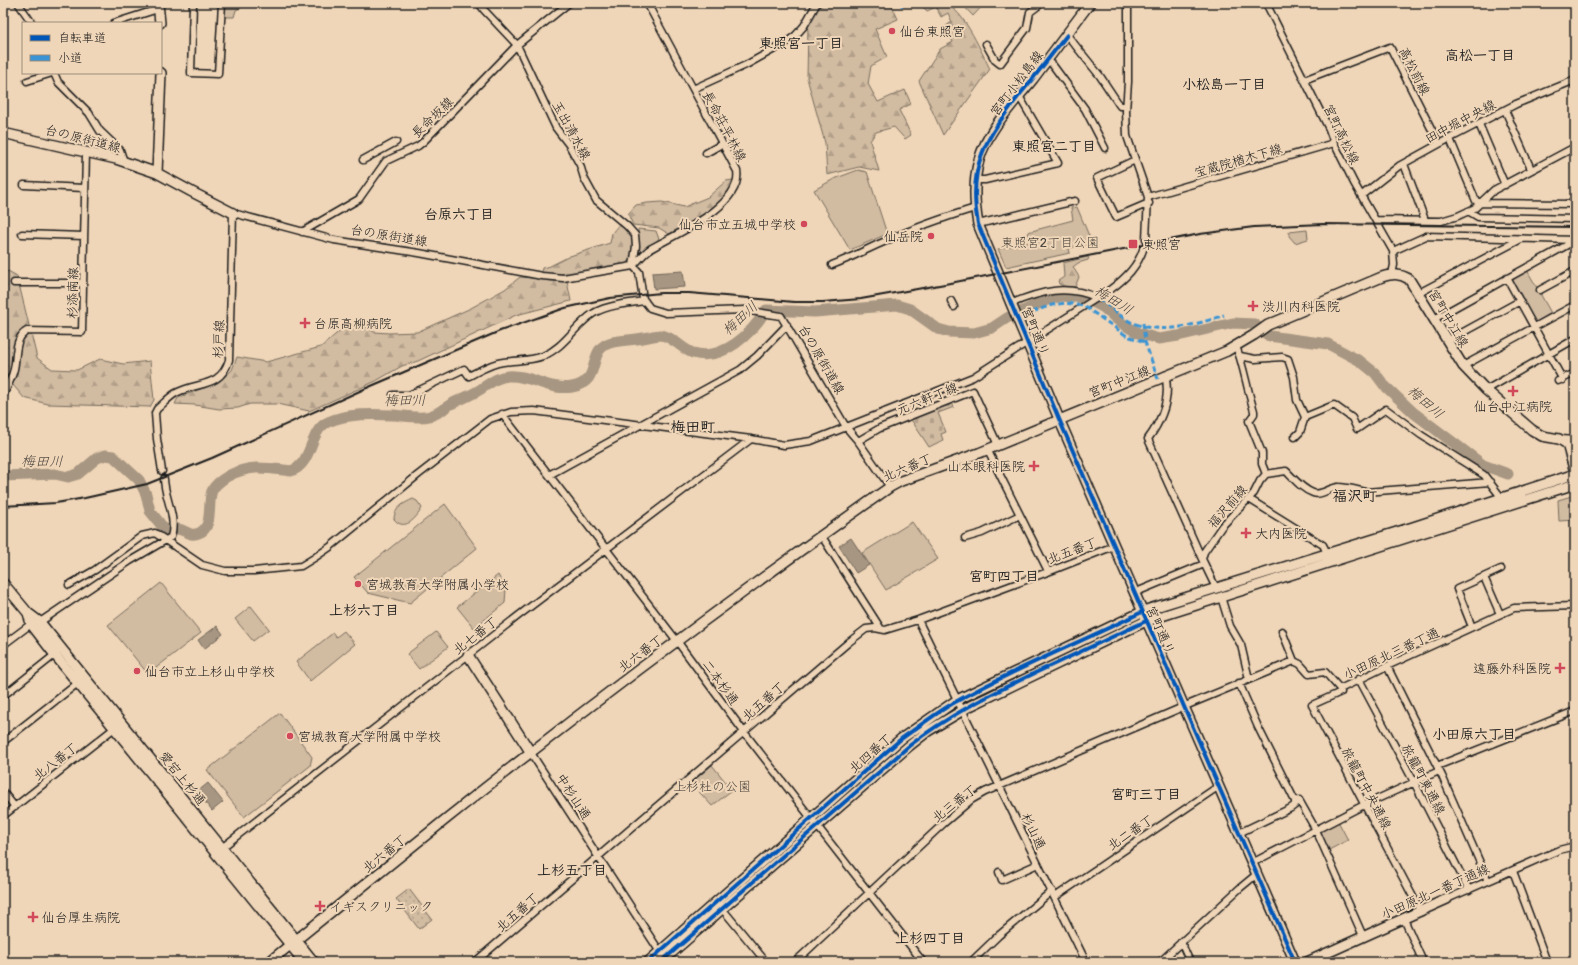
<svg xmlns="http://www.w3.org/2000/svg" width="1578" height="965" font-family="Pangolin,'Klee One',sans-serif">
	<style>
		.grass { fill: url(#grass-dots); stroke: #766c5e }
		.forest { fill: url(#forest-firs); stroke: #766c5e }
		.cemetery { fill: url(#cemetery-stones); stroke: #766c5e }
		.green { fill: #d1bba1; stroke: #766c5e }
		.water { fill: #a79682; stroke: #6f6559 }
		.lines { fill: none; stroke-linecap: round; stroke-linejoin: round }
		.stream { stroke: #6f6559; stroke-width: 2 }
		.river { stroke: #a79682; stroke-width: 11 }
		.street-casing { stroke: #1c1c1c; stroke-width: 9 }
		.secondary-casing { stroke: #1c1c1c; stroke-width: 12 }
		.street { stroke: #f0d6b8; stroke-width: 6 }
		.secondary { stroke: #f0d6b8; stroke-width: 9 }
		.rail { stroke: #1c1c1c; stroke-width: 2 }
		.quiet { stroke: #3a94d4; stroke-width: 3; stroke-dasharray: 6 3; stroke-linecap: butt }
		.cycleway-casing { stroke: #f0d6b8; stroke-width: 6 }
		.cycleway { stroke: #0057b8; stroke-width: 4 }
		.poi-dot { fill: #d1495b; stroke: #f0d6b8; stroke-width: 1.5 }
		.labels { text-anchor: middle; stroke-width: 4; stroke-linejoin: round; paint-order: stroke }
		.poi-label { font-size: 13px; fill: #1c1c1c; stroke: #f0d6b8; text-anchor: start }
		.street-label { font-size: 13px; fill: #1c1c1c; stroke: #f0d6b8 }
		.park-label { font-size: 13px; fill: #49443d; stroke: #f0d6b8 }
		.neighbourhood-label { font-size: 14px; font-weight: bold; fill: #1c1c1c; stroke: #f0d6b8 }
		.water-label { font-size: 14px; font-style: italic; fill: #4d4740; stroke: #f0d6b8 }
		.quarter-label { font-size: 15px; font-weight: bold; fill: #1c1c1c; stroke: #f0d6b8 }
	</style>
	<defs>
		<pattern id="grass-dots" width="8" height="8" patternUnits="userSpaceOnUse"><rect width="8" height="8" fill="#d1bba1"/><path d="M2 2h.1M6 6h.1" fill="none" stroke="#b3a08a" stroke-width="1.8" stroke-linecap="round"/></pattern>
		<pattern id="forest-firs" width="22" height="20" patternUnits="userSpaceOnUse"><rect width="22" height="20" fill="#d1bba1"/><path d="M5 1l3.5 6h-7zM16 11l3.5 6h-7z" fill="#b3a08a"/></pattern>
		<pattern id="cemetery-stones" width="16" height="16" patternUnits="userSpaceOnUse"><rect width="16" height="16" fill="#d1bba1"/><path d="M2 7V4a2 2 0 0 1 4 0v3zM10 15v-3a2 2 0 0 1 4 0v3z" fill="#b3a08a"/></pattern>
	</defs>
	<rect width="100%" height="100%" fill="#f0d6b8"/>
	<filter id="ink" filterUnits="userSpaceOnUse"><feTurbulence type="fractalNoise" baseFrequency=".025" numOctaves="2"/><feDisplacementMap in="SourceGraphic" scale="8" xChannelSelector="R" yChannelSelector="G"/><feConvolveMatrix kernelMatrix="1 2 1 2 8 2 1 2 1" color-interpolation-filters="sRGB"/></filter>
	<g filter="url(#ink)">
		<path class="grass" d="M409 889 432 919 419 929 396 899Z"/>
		<path class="forest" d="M820 3H896L892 6 898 19 875 29 887 57 871 66 868 84 878 102 905 90 911 104 899 110 911 135 905 139 894 127 876 132 870 141 879 171 859 167 827 175 825 143 807 78 808 25Z
			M919 3C929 3 941 3 950 7 964 12 983 55 990 69L943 135 919 81 940 49 953 42 946 26 952 22 948 13 941 17 936 7 927 11Z
			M733 180V185C715 212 696 219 669 234L659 228 633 225 628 214 636 205 647 203 662 202 684 207 708 197 726 181Z
			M620 223C635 236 634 241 632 259L625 264 566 274 541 273 542 268 550 266 570 256 610 243 612 233Z
			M1087 257 1089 258 1088 260 1078 263 1073 267 1079 277 1075 287 1063 286 1059 284 1058 281 1064 277 1063 263Z
			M8 271 17 276 37 358 52 369 77 370 100 359 123 364 150 361 154 400 150 407 48 404 24 398 7 378 3 366V275Z
			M520 277 567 281 571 301 516 315 418 361 402 366 376 381 309 411 277 404H250L238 408 219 409 195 405 175 404 178 398 220 381 232 370 237 357 266 362 321 347 343 328 359 323 374 332 389 333 417 332 471 308 505 289Z"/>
		<path class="cemetery" d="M951 401 954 407 938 413 946 432 941 434 943 440 929 447 910 418Z"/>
		<path class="green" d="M224 3H242V7L236 10 234 17H223Z
			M961 3H985L973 16Z
			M858 170 867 172 887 234 850 250 814 190 834 179Z
			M1077 207 1092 243 1069 248 1070 253 1006 267 998 249 1030 242 1028 232 1073 220 1071 208Z
			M638 229 656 231 659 239 640 253Z
			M1307 230 1308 239 1295 243 1289 236V232Z
			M1527 270 1551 313 1534 323 1510 279Z
			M1575 495V520L1559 521 1558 500Z
			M413 499 417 501 422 508C416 519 404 532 394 519 394 508 404 503 413 499Z
			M445 504 477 548 410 603 368 593 354 577Z
			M912 522 938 559 886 590 862 553Z
			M498 575 506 589 505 603 474 628 457 607Z
			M161 583 201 633 148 674 108 625Z
			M251 606 269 629 253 641 235 619Z
			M344 631 355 644 310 681 296 662 333 633 336 637Z
			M436 632 448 647 419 669 407 654Z
			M280 713 312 757 310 766 244 817 207 770Z
			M712 765 732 790 712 806 691 783Z
			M1338 821 1348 840 1327 851 1317 831Z"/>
		<path class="water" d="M683 271 685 287 654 289 652 273Z
			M851 538 869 565 856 573 839 546Z
			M217 626 223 634 204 649 198 640Z
			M208 783 223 802 212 811 197 792Z"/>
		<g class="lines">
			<path class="stream" d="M164 534 166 531"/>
			<path class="river" d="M3 476 55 474 68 477 78 474 97 458 105 455 113 456 139 480 146 494 150 511 166 531C170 530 175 528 178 529 186 530 189 537 199 533 214 527 207 503 212 491 215 484 222 480 228 476 251 464 267 468 291 471 313 464 309 430 328 422 348 413 373 414 394 415 406 416 418 419 430 416 438 414 445 408 451 404 461 399 472 395 481 389 490 383 497 377 508 376 530 374 549 391 572 387 605 381 584 348 613 342 623 340 633 340 643 338 649 337 656 335 661 335 674 337 681 349 693 353 723 362 752 333 766 310L815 312 897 305 910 309 938 329 949 332 974 333 992 328 1007 318 1047 300 1062 296 1085 298 1104 308 1120 322 1138 333 1159 339 1178 336 1233 323 1254 324 1269 336 1328 344 1360 361 1375 373 1384 385 1414 413 1483 465 1508 474"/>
			<defs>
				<path id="street" d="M18 3 32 23
					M193 3 191 73 218 74 222 3
					M479 3 484 10 517 45 556 128 569 145 580 165 584 178 596 200 627 226 635 235 636 246 633 266
					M1128 3V82L1126 111 1127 136 1148 197 1146 239
					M1266 3 1329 129 1334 143 1354 183 1393 251 1394 265 1392 274
					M114 23 158 9
					M1067 35 1100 76 1120 106H1126
					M986 44 995 60 1000 64 1027 28 1030 12 1042 3
					M1047 60 1052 64 1085 109 1105 148
					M54 73 58 82 89 113 100 131 120 150 124 162
					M1304 80 1390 47 1439 144
					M27 81 52 73
					M693 89 746 65 787 42 796 35 804 26 817 3
					M1505 110 1531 169
					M1479 124 1505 185
					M1450 139 1476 201 1481 203 1575 204
					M706 153 722 144
					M363 160 396 142
					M1135 160 1097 178 1116 217 1149 203
					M1404 164 1425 220
					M975 180H985L1058 163 1019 96
					M24 185 84 188
					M1362 195 1399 166 1439 144 1516 104 1575 80
					M1148 197 1334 143
					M1468 211 1478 217 1575 219
					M1376 220 1441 221 1458 216 1475 208 1494 190 1575 147
					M978 224 1075 201
					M302 232 359 199 386 161 418 146 423 142 517 45 569 3
					M22 234 84 236
					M1393 251 1426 236 1575 240
					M832 265C851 258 869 248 888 240 916 227 946 217 975 208
					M633 266C638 261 644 253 650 249 674 235 743 206 737 171L647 3
					M1507 278 1563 380
					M14 283H83
					M1540 290 1575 271
					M1419 293 1521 239
					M951 301 954 307
					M1010 304C1041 291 1066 284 1098 298
					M1434 319 1569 244 1571 240
					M1447 341 1520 301
					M1240 356 1255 359 1282 357 1288 359 1294 377 1297 400 1305 417 1300 432 1295 437
					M1463 366 1575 305
					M1165 375C1171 398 1162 420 1148 439L1202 559
					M1558 381 1575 373
					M1486 390 1575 339
					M393 395H409L464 369 469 376C479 371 492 363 503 362 516 360 530 361 543 356 565 347 575 325 594 313 608 305 629 303 645 301
					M3 396C7 387 12 378 14 369 17 356 14 338 27 331L82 332 86 152
					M502 414 677 641 744 732 923 962
					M1305 417 1334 405 1352 418 1357 429 1386 409 1421 435 1484 475 1501 497
					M1561 439 1575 440
					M858 441 880 428 973 391 998 445
					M987 449 1048 571
					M162 471 157 439 155 413 157 409C163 404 169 397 176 393 198 381 220 389 229 360L233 213 334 240 419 253 542 276 563 278 633 266 639 272 643 299 650 308 666 313 744 310 781 316 846 427 858 441 890 487
					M1266 474 1286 471C1294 479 1302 489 1313 493 1321 496 1329 488 1338 487 1347 487 1357 490 1366 492L1490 482
					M549 475 740 370 757 356 787 325
					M1249 499 1323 545 1327 553
					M821 535 881 629
					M965 538 982 533 1020 515
					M1484 577 1500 614
					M69 585 95 570 142 536 155 533 202 565 225 571H254L301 566 314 558 330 547 418 475 490 419 511 412 534 411 751 439 784 445 811 441 973 377 1111 289C1126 278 1138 266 1144 247
					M1216 588 1202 559 1204 552 1222 526 1254 493 1260 481 1266 474 1262 464V453L1249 421 1254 414V411C1247 389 1244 367 1236 346
					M1134 593 1204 564
					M1221 597 1230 626 1241 645 1249 679
					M918 620 1086 962
					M1472 627 1457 589 1501 569
					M1282 631 1294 661
					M3 645 31 624 40 622 130 561 171 537C177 516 165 500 164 479
					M1387 666 1442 776 1488 881
					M1359 679 1414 782 1469 890
					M1340 689 1341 692 1312 705 1421 912
					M1340 689 1387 666 1514 608 1575 606
					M3 696 57 653
					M3 742 78 683
					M531 753 660 952
					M1437 766 1575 711
					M3 792 15 807
					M1295 801 1299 800 1316 830 1363 936
					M3 816 117 726
					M1239 833 1291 808 1295 805V801L1258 727 1239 683
					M219 850 518 616 751 439
					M1252 863 1364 805 1439 771
					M1513 871 1547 962
					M999 872 1002 880 1038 864
					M1055 897 1219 786
					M1447 899 1559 850 1575 846
					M720 906 766 962
					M1404 919 1423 962
					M1181 942 1190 962
					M475 962 849 642 866 629 875 628 885 630 918 620 1053 570 1114 546
					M795 962 944 823 971 800 985 792 1190 704 1294 661 1300 664 1309 674 1325 672 1340 689
					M971 962 998 936 1052 891
					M1160 962 1240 888 1257 874"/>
				<path id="secondary" d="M158 3 160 23
					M1090 3C1071 28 1052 54 1033 79 1013 104 988 129 979 160 973 182 974 202 978 224L1059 419 1295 962
					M3 133 116 159 157 173 192 192 233 213
					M157 173 161 73
					M3 583 28 613 40 622 314 962
					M28 613 31 624 55 655 304 962
					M468 655 531 753
					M269 962C328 915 387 866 446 819 590 704 739 593 890 487L901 481 979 453 1227 351 1254 335 1268 325 1382 277C1392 274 1399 273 1409 279L1463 366 1486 390 1532 430 1542 436 1559 439 1567 444 1575 472
					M648 962 901 739 957 700 984 687 1146 610 1413 527 1575 474
					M661 962 909 746 928 731 970 706 1146 621 1575 484
					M1307 962 1447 899"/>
			</defs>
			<use href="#street" class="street-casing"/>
			<use href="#secondary" class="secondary-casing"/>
			<use href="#street" class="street"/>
			<use href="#secondary" class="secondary"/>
			<path class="rail" d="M3 506 56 503 85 498 147 484 212 458 362 390 500 331 565 308 610 298 661 293H689L794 302H823L861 299 945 284 1200 234 1254 227 1323 224 1575 227"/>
			<path class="quiet" d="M902 7 903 3
				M1098 298C1107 304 1124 320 1133 323 1164 335 1195 325 1224 315
				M1024 315 1052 305 1066 303 1084 306 1127 336 1145 342
				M1143 323 1145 342 1158 379"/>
			<defs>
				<path id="cycleway" d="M1067 35C1052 54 1037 74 1021 93 986 138 967 165 978 224L1059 419 1295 962
					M648 962 901 739C920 726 938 711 959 700 1018 667 1081 642 1142 612
					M661 962 909 746C947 716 991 694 1035 673 1072 656 1109 638 1146 621"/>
			</defs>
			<use href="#cycleway" class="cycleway-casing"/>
			<use href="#cycleway" class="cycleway"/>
		</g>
	</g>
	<g class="poi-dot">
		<circle cx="892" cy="31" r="4"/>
		<circle cx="804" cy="224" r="4"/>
		<circle cx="931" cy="236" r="4"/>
		<rect x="1128" y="239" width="10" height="10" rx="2"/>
		<path d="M1251 300h4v4h4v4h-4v4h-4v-4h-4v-4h4z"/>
		<path d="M303 317h4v4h4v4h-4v4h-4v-4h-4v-4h4z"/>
		<path d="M1511 385h4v4h4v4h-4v4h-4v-4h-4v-4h4z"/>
		<path d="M1032 460h4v4h4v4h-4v4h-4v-4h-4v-4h4z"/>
		<path d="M1244 527h4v4h4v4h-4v4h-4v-4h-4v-4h4z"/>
		<circle cx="358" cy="584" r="4"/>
		<path d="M1558 662h4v4h4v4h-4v4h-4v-4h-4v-4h4z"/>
		<circle cx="137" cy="671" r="4"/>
		<circle cx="290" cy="736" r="4"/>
		<path d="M318 900h4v4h4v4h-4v4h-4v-4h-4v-4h4z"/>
		<path d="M31 911h4v4h4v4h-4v4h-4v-4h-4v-4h4z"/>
	</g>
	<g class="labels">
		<g class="poi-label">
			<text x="900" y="36">仙台東照宮</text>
			<text x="796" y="229" text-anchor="end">仙台市立五城中学校</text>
			<text x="923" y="241" text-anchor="end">仙岳院</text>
			<text x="1142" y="249">東照宮</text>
			<text x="1262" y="311">渋川内科医院</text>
			<text x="314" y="328">台原高柳病院</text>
			<text x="1513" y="411" text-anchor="middle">仙台中江病院</text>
			<text x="1025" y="471" text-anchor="end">山本眼科医院</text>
			<text x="1255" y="538">大内医院</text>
			<text x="366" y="589">宮城教育大学附属小学校</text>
			<text x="1551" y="673" text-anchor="end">遠藤外科医院</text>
			<text x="145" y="676">仙台市立上杉山中学校</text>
			<text x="298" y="741">宮城教育大学附属中学校</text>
			<text x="329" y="911">イギスクリニック</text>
			<text x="42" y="922">仙台厚生病院</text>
		</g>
		<g class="street-label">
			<text transform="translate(1415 71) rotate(63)" y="5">高松前線</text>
			<text transform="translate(1016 83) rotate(-53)" y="5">宮町小松島線</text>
			<text transform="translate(432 117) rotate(-44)" y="5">長命坂線</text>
			<text transform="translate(1460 121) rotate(-28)" y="5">田中堀中央線</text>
			<text transform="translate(725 126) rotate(62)" y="5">長命荘平林線</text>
			<text transform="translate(572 130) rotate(61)" y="5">玉出清水線</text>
			<text transform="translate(1342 134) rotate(64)" y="5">宮町高松線</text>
			<text transform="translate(83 138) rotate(14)" y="5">台の原街道線</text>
			<text transform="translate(1238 160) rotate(-16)" y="5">宝蔵院楢木下線</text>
			<text transform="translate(389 235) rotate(9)" y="5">台の原街道線</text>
			<text transform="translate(72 293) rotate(-89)" y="5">杉添南線</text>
			<text transform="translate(1449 318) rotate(59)" y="5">宮町中江線</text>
			<text transform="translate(1036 331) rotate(67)" y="5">宮町通り</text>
			<text transform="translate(218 339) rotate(-87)" y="5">杉戸線</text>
			<text transform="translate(822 359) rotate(60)" y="5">台の原街道線</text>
			<text transform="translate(1119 381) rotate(-22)" y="5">宮町中江線</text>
			<text transform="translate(927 398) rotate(-22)" y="5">元六軒丁線</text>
			<text transform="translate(907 467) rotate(-23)" y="5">北六番丁</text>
			<text transform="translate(1227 506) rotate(-49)" y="5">福沢前線</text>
			<text transform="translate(1072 550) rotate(-21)" y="5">北五番丁</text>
			<text transform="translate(1161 630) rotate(66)" y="5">宮町通り</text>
			<text transform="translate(475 635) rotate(-38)" y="5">北七番丁</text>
			<text transform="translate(640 653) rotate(-37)" y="5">北六番丁</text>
			<text transform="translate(1391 653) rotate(-25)" y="5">小田原北三番丁通</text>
			<text transform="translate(721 682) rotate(54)" y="5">二本杉通</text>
			<text transform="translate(763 701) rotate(-41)" y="5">北五番丁</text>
			<text transform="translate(870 753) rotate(-41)" y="5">北四番丁</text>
			<text transform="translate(55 761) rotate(-38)" y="5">北八番丁</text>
			<text transform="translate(183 778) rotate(51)" y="5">愛宕上杉通</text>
			<text transform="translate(1424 779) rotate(62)" y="5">旅籠町東通線</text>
			<text transform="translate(1367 788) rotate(62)" y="5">旅籠町中央通線</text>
			<text transform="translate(574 796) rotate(57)" y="5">中杉山通</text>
			<text transform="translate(954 803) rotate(-38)" y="5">北三番丁</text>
			<text transform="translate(1034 831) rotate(64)" y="5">杉山通</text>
			<text transform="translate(1130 832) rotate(-34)" y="5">北二番丁</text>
			<text transform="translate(384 853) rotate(-39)" y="5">北六番丁</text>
			<text transform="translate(1435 891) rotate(-24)" y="5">小田原北一番丁通線</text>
			<text transform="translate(517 912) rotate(-41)" y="5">北五番丁</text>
		</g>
		<g class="park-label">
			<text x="1050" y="247">東照宮2丁目公園</text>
			<text x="712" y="791">上杉杜の公園</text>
		</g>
		<g class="neighbourhood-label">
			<text x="801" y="48">東照宮一丁目</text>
			<text x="1480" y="60">高松一丁目</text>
			<text x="1224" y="89">小松島一丁目</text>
			<text x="1054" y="151">東照宮二丁目</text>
			<text x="459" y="219">台原六丁目</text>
			<text x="1004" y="581">宮町四丁目</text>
			<text x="364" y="615">上杉六丁目</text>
			<text x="1474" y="739">小田原六丁目</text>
			<text x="1146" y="799">宮町三丁目</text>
			<text x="572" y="875">上杉五丁目</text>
			<text x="930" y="943">上杉四丁目</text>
		</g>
		<g class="water-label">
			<text transform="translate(1114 300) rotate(32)" y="5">梅田川</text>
			<text transform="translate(740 318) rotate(-43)" y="5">梅田川</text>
			<text transform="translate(405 400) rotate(-1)" y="5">梅田川</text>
			<text transform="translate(1426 402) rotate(41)" y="5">梅田川</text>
			<text transform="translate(42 461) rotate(1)" y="5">梅田川</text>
		</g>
		<g class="quarter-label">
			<text x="693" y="432">梅田町</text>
			<text x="1355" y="501">福沢町</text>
		</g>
	</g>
	<rect width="1578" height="965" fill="none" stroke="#f0d6b8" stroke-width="16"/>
	<rect x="8" y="8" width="1562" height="949" fill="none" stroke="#1c1c1c" stroke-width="1.5" filter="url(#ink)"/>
	<rect x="22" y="22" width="140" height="52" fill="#f0d6b8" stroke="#9b8c7a"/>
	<rect x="30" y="35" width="20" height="6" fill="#0057b8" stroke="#9b8c7a"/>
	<text x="58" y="42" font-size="12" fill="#1c1c1c">自転車道</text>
	<rect x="30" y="55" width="20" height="6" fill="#3a94d4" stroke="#9b8c7a"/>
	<text x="58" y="62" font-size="12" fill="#1c1c1c">小道</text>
</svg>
